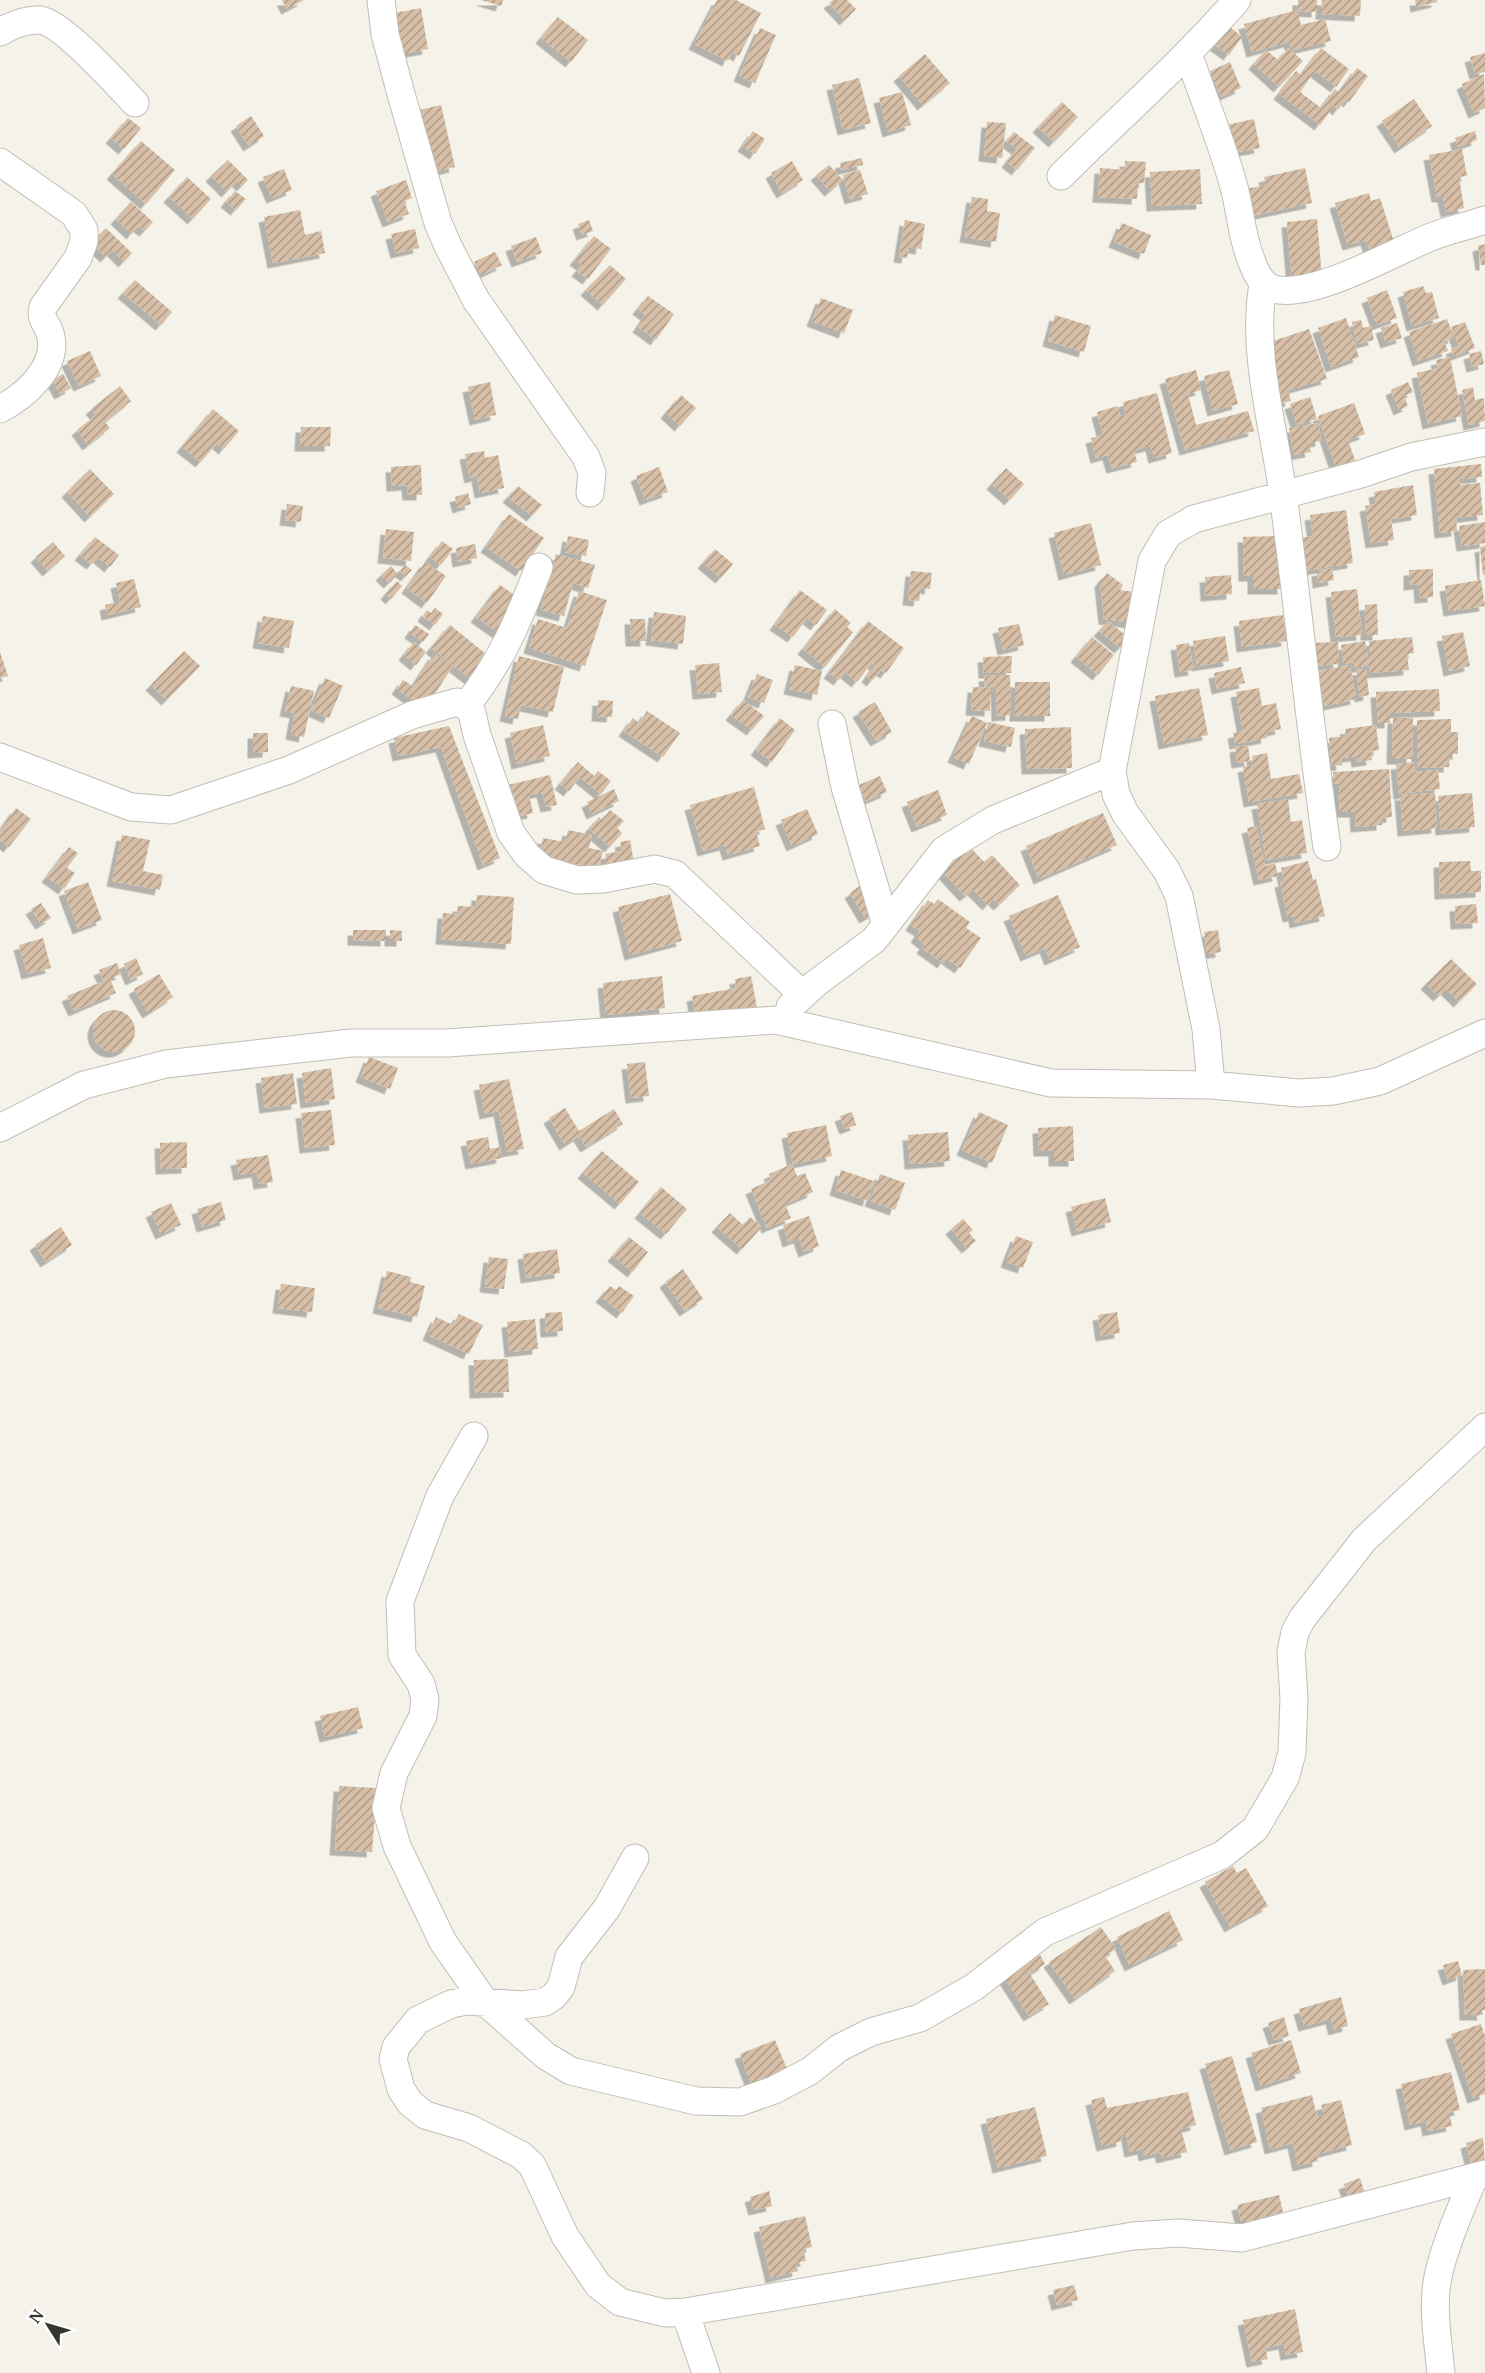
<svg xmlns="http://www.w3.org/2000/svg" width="1485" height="2373" font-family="'PT Serif',serif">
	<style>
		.building { fill: url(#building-hatch); filter: url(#shadow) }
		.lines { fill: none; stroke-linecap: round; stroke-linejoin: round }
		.minor-casing { stroke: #c0beb6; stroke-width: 29 }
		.minor { stroke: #fff; stroke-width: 27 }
	</style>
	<defs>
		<pattern id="building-hatch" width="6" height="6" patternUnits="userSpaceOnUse" patternTransform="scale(1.5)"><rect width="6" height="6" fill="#d6bfa6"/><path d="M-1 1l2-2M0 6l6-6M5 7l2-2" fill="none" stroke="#ae9c88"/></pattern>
		<filter id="shadow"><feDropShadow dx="-5.5" dy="5.5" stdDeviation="0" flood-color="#0004"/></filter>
	</defs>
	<rect width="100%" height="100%" fill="#f4f2e9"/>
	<path class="building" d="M282 0H304L287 9Z
		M481 0H503L501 6Z
		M717 0H736L761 13 739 56 732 52 728 61 694 44Z
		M833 0H847L856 9 845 20 829 3Z
		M1298 0H1317V12L1298 11Z
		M1322 0H1361L1360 16 1321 14Z
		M1415 0H1437V2L1416 7Z
		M421 8 428 49 396 55 389 14Z
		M1297 10 1301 25 1325 19 1331 41 1293 50 1289 42 1252 52 1244 24Z
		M558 17 588 40 571 62 541 38Z
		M1230 27 1242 37 1229 55 1215 45Z
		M760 28 776 35 755 83 739 76Z
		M1288 48 1303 61 1279 87 1254 64 1266 50 1278 60Z
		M1321 48 1349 69 1336 87 1315 71 1300 92 1321 108 1335 89 1339 92 1357 68 1368 76 1349 102 1346 99 1338 110 1334 106 1320 125 1279 94 1296 71 1301 75Z
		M1485 53V72L1475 74 1470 57Z
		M925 54 950 83 923 105 899 76Z
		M1230 62 1241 88 1221 97 1210 71Z
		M1484 74 1485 108 1474 113 1462 84Z
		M859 78 871 123 843 130 832 85Z
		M902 92 911 125 888 132 879 98Z
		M1414 99 1432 126 1400 148 1382 121Z
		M1062 102 1078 117 1054 142 1038 127Z
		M441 105 455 167 430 173 415 111Z
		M251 116 264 136 249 146 236 126Z
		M128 118 141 128 124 149 111 138Z
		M1254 119 1260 148 1233 153 1227 125Z
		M987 122 1006 123 1002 158 984 156Z
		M753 131 765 139 755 154 743 146Z
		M1475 131 1477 140 1458 147 1455 138Z
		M1014 132 1035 148 1017 170 1007 162 1017 149 1006 141Z
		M141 141 175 170 146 204 112 174Z
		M1462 149 1467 176 1459 177 1464 208 1446 212 1443 197H1437L1429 155Z
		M862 158 863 165 841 170 840 163Z
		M228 160 248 180 242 186 237 181 227 192 211 176Z
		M792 161 803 180 782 193 771 173Z
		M1125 161 1146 162 1144 183H1138L1137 199 1098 197 1100 168 1125 170Z
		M829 165 843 180 830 191 816 175Z
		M1305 168 1312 203 1251 216 1246 189 1266 185 1264 177Z
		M284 169 292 190 272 198 263 177Z
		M1200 169 1202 204 1152 206 1150 172Z
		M860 170 868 194 850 199 843 175Z
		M187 177 211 199 193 219 169 197Z
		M406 180 412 198 404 201 409 214 388 222 376 191Z
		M235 191 246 199 236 210 226 202Z
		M1369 193 1371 201 1380 198 1394 242 1369 249 1366 240 1348 245 1335 203Z
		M972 197 988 199 987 211 1000 213 996 242 965 237Z
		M131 202 153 222 145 231 138 226 132 234 116 219Z
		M300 210 305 235 321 231 325 253 273 263 264 217Z
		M1317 219 1322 278 1292 281 1287 222Z
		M589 220 593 231 582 235 578 224Z
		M905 220 925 224 921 249 909 247 907 258 899 257Z
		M1122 223 1151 235 1144 254 1114 242Z
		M106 228 132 253 124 262 112 250 106 257 91 243Z
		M415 229 419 248 396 253 391 234Z
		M594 236 611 249 588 279 577 271 582 265 575 260Z
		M536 237 542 253 517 262 511 246Z
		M1485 244V265H1481L1478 246Z
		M495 252 502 265 481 275 474 262Z
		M610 265 626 279 603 305 586 290Z
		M135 280 172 312 161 325 123 293Z
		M1423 286 1426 293 1432 292 1439 318 1412 326 1403 292Z
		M1387 290 1397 318 1377 325 1367 298Z
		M648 296 674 314 656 340 638 327 646 315 638 309Z
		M821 298 853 310 844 333 812 321Z
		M1055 315 1091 326 1084 352 1048 341Z
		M1346 318 1359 357 1331 367 1318 328Z
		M1447 319 1454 338 1444 341 1448 351 1418 361 1409 332Z
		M1361 320 1363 328 1371 326 1374 340 1357 344 1352 322Z
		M1465 322 1475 348 1454 356 1451 349 1459 346 1451 327Z
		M1397 323 1402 338 1386 343 1381 328Z
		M1309 329 1327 379 1288 390 1291 401 1275 405 1269 385 1279 382 1268 343Z
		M90 351 101 376 79 386 67 361Z
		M1481 351 1484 364 1472 367 1469 354Z
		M1450 357 1462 416 1428 424 1417 373 1438 368 1436 360Z
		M1196 370 1201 390 1188 394 1196 425 1248 411 1254 431 1185 450 1165 379Z
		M1229 370 1238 404 1213 411 1204 376Z
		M63 374 71 388 60 394 52 380Z
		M490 382 496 415 475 420 468 387Z
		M1408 382 1413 392 1404 396 1408 406 1399 410 1391 390Z
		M120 386 131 401 105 422 110 428 88 445 77 430 96 415 91 409Z
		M1473 387 1475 400 1484 398 1485 421 1469 425 1462 390Z
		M1157 393 1172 453 1154 458 1151 446 1134 450 1137 462 1112 468 1108 455 1096 458 1091 438 1103 435 1097 412 1118 406 1120 416 1126 414 1123 402Z
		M681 395 696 408 680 426 666 413Z
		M1310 397 1317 419 1297 425 1290 404Z
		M1354 403 1365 434 1348 440 1355 460 1336 467 1318 416Z
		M213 409 239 431 224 449 217 443 201 462 182 447Z
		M1319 423 1321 441 1309 443 1311 452 1294 455 1289 428Z
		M301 427H331L330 446H300Z
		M484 451 485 458 498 455 504 488 480 493 477 476 470 478 465 454Z
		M1481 464 1482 477 1460 479V485L1480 483 1483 515 1456 518 1457 531 1440 533 1434 469Z
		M421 465 422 495H408L407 485 392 486 391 467Z
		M659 467 668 492 645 500 636 476Z
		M1006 468 1024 484 1010 500 992 484Z
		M90 469 114 494 90 517 67 492Z
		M1413 485 1417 515 1391 519 1394 540 1371 543 1365 506 1376 504 1374 492Z
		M518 486 542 505 532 516 508 497Z
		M468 493 471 504 458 508 455 497Z
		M287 504 303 506 301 522 285 520Z
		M1346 510 1353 563 1303 571 1299 538 1313 536 1310 515Z
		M509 514 544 538 521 571 486 547Z
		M1485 522V543L1462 546 1459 526Z
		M1091 523 1101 565 1064 575 1054 533Z
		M386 529 414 532 411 561 383 558Z
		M568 536 589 540 586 556 565 552Z
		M1282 536 1283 589H1253V576H1244L1243 537Z
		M95 537 119 555 110 567 98 557 92 564 80 555Z
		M442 541 453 549 441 565 430 557Z
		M53 542 65 556 48 571 36 557Z
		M475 544 477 558 458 562 456 548Z
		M1485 546V575H1483L1480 547Z
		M715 549 733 564 721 578 703 563Z
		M556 554 595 565 588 588 573 583 564 616 541 610Z
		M425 562 446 576 427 603 407 588Z
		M405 565 412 570 406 576 400 571Z
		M391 566 398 574 389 583 381 575Z
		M1332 568 1334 580 1318 583 1317 571Z
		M1433 569V597L1420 598 1419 584 1409 585V570Z
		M911 571 932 573 930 589 921 588 919 601 908 600Z
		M1107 573 1123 585 1120 590 1134 592 1133 623 1104 619 1100 582Z
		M1231 575 1232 594 1206 596 1205 577Z
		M134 579 141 607 107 615 105 605 120 601 116 583Z
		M1481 580 1485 606 1449 611 1445 586Z
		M397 581 402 586 391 599 386 594Z
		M500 585 519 598 503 636 476 617Z
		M1357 589 1362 635 1336 637 1331 592Z
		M800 590 827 610 816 625 807 618 793 637 775 625Z
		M579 591 607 600 585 666 529 648 538 619 567 628Z
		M1377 604 1378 635H1366L1365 605Z
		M435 608 443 614 435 625 423 616 427 610 431 613Z
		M835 609 851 623 847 627 853 632 825 667 803 649Z
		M654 612 686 616 683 644 651 640Z
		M1283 615 1287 641 1242 647 1239 621Z
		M263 616 294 621 289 648 258 643Z
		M630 619H645L646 641H631Z
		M868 621 904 648 886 673 881 670 872 681 867 677 875 665 872 663 857 682 845 672 839 680 829 673Z
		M1108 621 1129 638 1120 648 1099 631Z
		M1019 624 1024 645 1003 650 998 628Z
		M415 625 429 634 423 642 410 633Z
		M450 625 491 658 473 681 431 648Z
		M1463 632 1470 666 1449 671 1442 636Z
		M1225 636 1229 661 1197 666 1193 641Z
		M1092 637 1114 655 1098 675 1076 657Z
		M1412 637 1414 653 1407 654 1409 670 1370 673 1369 665 1355 668 1354 662 1344 664 1341 645 1365 641 1369 665V641Z
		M414 642 426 652 416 665 404 655Z
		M1338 642 1339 664 1309 666V643Z
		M1189 643 1194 670 1180 672 1176 645Z
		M184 651 200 666 167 700 151 685Z
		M0 652 8 676 0 678Z
		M434 654 453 666 425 709 397 689 403 680 413 686Z
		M519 656 564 667 553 712 521 705 518 719 505 716Z
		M1012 656 1011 673H984L983 657Z
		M719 663 722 692 698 694 695 665Z
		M795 665 822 671 817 695 789 689Z
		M1350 665 1356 699 1325 706 1318 671Z
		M1241 667 1245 683 1217 689 1214 673Z
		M1366 669 1369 695 1360 697 1356 670Z
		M757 674 773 680 764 703 748 697Z
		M1010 675 1011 715 997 716 996 686 985 687 984 676Z
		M325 678 343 686 329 718 311 710Z
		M1015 682H1050V716H1015Z
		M291 686 314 691 304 737 291 734 295 713 285 711Z
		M973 687 991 688 990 711 971 710Z
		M1199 688 1208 735 1164 744 1155 696Z
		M1259 688 1262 706 1276 703 1281 729 1266 732 1267 738 1235 744 1233 733 1243 731 1236 692Z
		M1439 689 1440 711 1390 713V723H1378L1376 692Z
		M598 700 613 701 612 717 597 716Z
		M743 700 764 716 752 730 731 715Z
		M875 702 892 732 876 741 858 712Z
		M647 711 680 733 663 757 624 731 633 718 639 723Z
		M972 716 987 723 969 764 953 757Z
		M780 718 795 730 772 762 756 750Z
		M1393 718H1413L1412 759H1392Z
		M1451 719V732H1458V754H1450L1449 767 1417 768V720Z
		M988 722 1015 728 1011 747 984 741Z
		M543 725 550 756 517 764 510 733Z
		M1376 725 1379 750 1371 751 1372 760 1357 762 1356 756 1341 758 1342 765 1332 766 1329 738 1346 736 1345 729Z
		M449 726 500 858 483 865 441 747 398 756 394 738Z
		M1071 727 1072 768 1027 769 1025 729Z
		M253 733H268V752L253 753Z
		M1248 745 1250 761 1237 763 1235 747Z
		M1267 753 1271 779 1299 774 1303 793 1249 802 1243 767 1253 765 1252 756Z
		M578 762 594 776 598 771 611 781 601 794 580 777 569 791 560 784Z
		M1414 762 1415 772 1438 770 1440 789 1399 794 1396 764Z
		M1389 769 1392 817 1382 818V825L1356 827 1355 812H1340L1339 783 1333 784V772Z
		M550 775 557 805 546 807 542 792 529 795 533 813 515 817 508 785Z
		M880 776 887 792 866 801 859 785Z
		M754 787 765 829 756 832 760 846 728 855 725 845 703 851 690 805Z
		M614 789 619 801 592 814 587 802Z
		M938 790 947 815 917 827 907 802Z
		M1435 793 1437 828 1403 831 1400 795Z
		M1472 793 1475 827 1441 830 1438 796Z
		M1288 799 1291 822 1302 820 1307 853 1266 860 1257 804Z
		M16 808 31 819 9 847 0 840V830Z
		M807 809 818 834 792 846 781 820Z
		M610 810 624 821 617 828 622 833 610 847 589 829 599 817 602 820Z
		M1103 813 1117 845 1039 879 1026 846Z
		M1256 826 1265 866 1275 863 1278 876 1259 880 1247 828Z
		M568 830 592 835 589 848 603 851 598 869 539 856 543 838 565 842Z
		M122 835 150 840 143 871 163 875 160 890 112 881Z
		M630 840 634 863 607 867 605 854 622 851 620 842Z
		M69 847 78 853 67 868 75 873 64 889 47 877Z
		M970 847 984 862 992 855 1020 885 999 905 993 899 988 905 973 890 965 896 942 871Z
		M1308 861 1313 880 1316 879 1325 916 1295 923 1294 916 1288 917 1280 882 1284 881 1281 868Z
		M1470 861 1471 871H1481V892L1440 894 1439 862Z
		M88 882 102 920 78 929 64 891Z
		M861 885 877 911 865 918 850 893Z
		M670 894 682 941 630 955 618 907Z
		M477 895 514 897 511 944 441 939 443 913 457 914 458 906 476 907Z
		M1058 895 1080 947 1050 960 1045 948 1026 956 1009 916Z
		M938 899 970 922 966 928 981 938 960 968 946 958 943 963 922 948 925 944 916 937 920 931 911 925 928 900 934 904Z
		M41 903 51 918 41 924 31 909Z
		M1476 904 1478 923 1456 924 1455 906Z
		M353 930H386V941L353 940Z
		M390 930 402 931V941H390Z
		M1218 930 1221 952 1207 954 1204 932Z
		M43 938 51 968 27 974 19 945Z
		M136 958 143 974 131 980 124 964Z
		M1451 959 1477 984 1459 1002 1446 989 1439 996 1426 984Z
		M117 963 121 974 110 979 116 993 74 1011 67 996 104 981 99 970Z
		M159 974 173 997 148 1013 134 989Z
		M662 976 665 1008 606 1015 603 983Z
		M751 976 757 1007 696 1018 692 996 736 988 735 979Z
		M93 1031a21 21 0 1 1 42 0a21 21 0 1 1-42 0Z
		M369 1057 398 1068 390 1089 361 1077Z
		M645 1062 649 1096 631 1098 627 1064Z
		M331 1068 335 1099 306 1103 302 1073Z
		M293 1073 297 1104 265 1108 261 1078Z
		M509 1079 524 1149 507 1152 499 1111 485 1114 479 1085Z
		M565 1108 579 1131 614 1109 623 1124 586 1147 579 1136 565 1145 549 1118Z
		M331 1110 335 1145 305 1148 301 1113Z
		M852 1112 856 1125 845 1129 840 1116Z
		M979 1112 1008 1125 992 1163 962 1150Z
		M826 1125 832 1156 793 1164 787 1133Z
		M1073 1126 1074 1161H1054V1151H1039L1038 1128Z
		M948 1132 950 1161 910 1164 908 1135Z
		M488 1137 490 1149 500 1147 502 1158 471 1164 466 1141Z
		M187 1142V1168L161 1169 160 1143Z
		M602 1151 639 1182 620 1204 583 1173Z
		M268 1155 273 1182 259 1184 257 1172 239 1175 236 1160Z
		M792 1164 797 1176 805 1173 813 1192 785 1204 791 1218 767 1228 751 1189 771 1180 769 1174Z
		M841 1170 874 1181 868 1201 835 1190Z
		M880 1174 905 1183 895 1210 870 1201Z
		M661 1187 687 1209 666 1234 640 1213Z
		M1105 1198 1111 1222 1077 1231 1071 1207Z
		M221 1202 226 1220 202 1227 197 1209Z
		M171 1203 181 1225 161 1234 151 1212Z
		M730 1213 743 1225 750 1217 762 1227 742 1249 717 1227Z
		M809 1216 819 1246 804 1252 799 1238 788 1242 783 1225Z
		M963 1219 973 1230 969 1233 976 1241 967 1248 951 1229Z
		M61 1227 72 1245 46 1262 35 1245Z
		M1016 1236 1033 1242 1023 1268 1006 1262Z
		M629 1237 648 1252 633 1272 613 1256Z
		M557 1249 560 1273 526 1278 523 1254Z
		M489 1257 508 1259 504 1289 485 1287Z
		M683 1269 703 1299 685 1311 665 1282Z
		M387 1271 411 1277 410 1282 425 1286 417 1317 378 1308Z
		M281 1284 315 1288 312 1312 278 1308Z
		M610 1286 616 1290 619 1286 634 1296 622 1313 601 1297Z
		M562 1312 563 1331 546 1332 545 1313Z
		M1117 1312 1120 1333 1101 1336 1098 1315Z
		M459 1314 483 1325 469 1354 428 1335 436 1317 453 1325Z
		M535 1319 538 1349 510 1352 507 1322Z
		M508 1359 509 1392 475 1393 474 1360Z
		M358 1707 363 1728 325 1737 320 1716Z
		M339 1786 377 1788 372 1852 335 1850Z
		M1233 1866 1237 1873 1246 1868 1268 1906 1230 1927 1205 1882Z
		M1169 1911 1183 1940 1130 1966 1117 1937Z
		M1101 1927 1116 1949 1105 1956 1115 1971 1075 1999 1049 1962Z
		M1040 1955 1045 1964 1030 1974 1049 2004 1029 2016 1004 1977Z
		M1458 1961 1462 1975 1448 1980 1443 1965Z
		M1485 1969V2010H1482L1483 2015H1465L1463 1970Z
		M1341 1997 1348 2026 1334 2030 1331 2019 1304 2026 1299 2009Z
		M1284 2017 1289 2036 1274 2040 1268 2023Z
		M1481 2024 1485 2036V2094L1473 2098 1451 2034Z
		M775 2040 787 2069 751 2083 740 2054Z
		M1291 2040 1301 2073 1261 2086 1251 2053Z
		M1232 2056 1257 2142 1230 2150 1205 2064Z
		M1451 2072 1460 2110 1449 2112 1452 2126 1428 2131 1426 2121 1410 2125 1401 2084Z
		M1188 2092 1196 2125 1181 2129 1187 2152 1162 2158 1160 2152 1144 2156 1143 2149 1130 2152 1126 2133 1121 2135 1122 2141 1102 2146 1091 2100 1104 2097 1107 2108Z
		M1312 2095 1317 2117 1324 2115 1321 2105 1341 2100 1352 2145 1317 2154 1318 2161 1298 2166 1293 2143 1270 2149 1261 2108Z
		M1035 2107 1047 2156 998 2168 986 2119Z
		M1483 2138 1485 2163 1472 2167 1466 2143Z
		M1360 2178 1364 2191 1348 2196 1344 2184Z
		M769 2191 772 2206 754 2210 750 2197Z
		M1279 2195 1283 2212 1263 2218 1264 2224 1243 2229 1237 2205Z
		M805 2216 812 2247 803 2249 806 2261 796 2263 798 2271 771 2278 759 2227Z
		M1074 2285 1078 2300 1057 2305 1053 2290Z
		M1295 2309 1303 2352 1286 2355 1284 2344 1265 2348 1268 2359 1252 2362 1243 2320Z"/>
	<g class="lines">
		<defs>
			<path id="minor" d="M381 0 385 34 401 94 438 223 448 246 476 300 586 457 592 473 590 493
				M0 32C12 25 26 19 40 20 61 22 118 85 135 103
				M1188 53C1203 98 1223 144 1235 191 1241 215 1242 239 1252 262 1256 273 1262 286 1274 289 1311 299 1389 255 1424 240 1443 231 1465 227 1485 220
				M0 162 74 214 84 230V241L78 258 43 307C39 321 49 324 51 337 57 368 25 396 0 409
				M1061 176C1120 117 1182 63 1237 0
				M1263 284C1251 354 1274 425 1283 495 1299 612 1310 730 1327 847
				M466 706C502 661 519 619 539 567
				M832 724 845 787 886 925
				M0 757 131 807 171 810 289 770 412 715 457 702 466 706 472 713 477 735 511 833 527 855 544 870 577 880 603 879 655 869 675 874 803 995
				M790 1007 815 984 874 940 944 850 993 820 1112 771
				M1211 1085 1206 1029 1179 896 1167 871 1125 813 1116 794 1112 771 1152 561 1168 534 1194 519 1361 474 1411 457 1485 442
				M0 1128 84 1085 166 1064 351 1043H447L776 1020 1051 1083 1211 1085 1299 1093 1333 1091 1380 1081 1485 1033
				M474 1436 440 1496 400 1601 402 1655 421 1684 425 1699 423 1716 394 1773 386 1808 397 1846 443 1942 485 2002 546 2056 571 2071 696 2101 740 2102 774 2090 810 2071 839 2048 871 2032 920 2018 974 1987 1045 1932 1222 1855 1255 1829 1285 1778 1292 1753 1294 1698 1291 1652 1295 1632 1302 1619 1364 1540 1485 1427
				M635 1858 607 1908 569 1957 561 1987 554 1996 545 2002 523 2005 467 2001 451 2004 418 2020 396 2047 393 2059 401 2089 410 2103 425 2115 469 2128 521 2155 532 2165 565 2236 598 2285 620 2302 665 2313 685 2312 1133 2236 1178 2233 1242 2238 1485 2174
				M685 2312 706 2373
				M1441 2373C1438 2341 1431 2304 1439 2272 1447 2240 1461 2208 1474 2177"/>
		</defs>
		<use href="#minor" class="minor-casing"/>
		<use href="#minor" class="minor"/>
	</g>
	<g transform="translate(48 2325) rotate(307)" stroke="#ffffff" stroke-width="4.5" paint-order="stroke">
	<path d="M0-4.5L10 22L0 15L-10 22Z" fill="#363532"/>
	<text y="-9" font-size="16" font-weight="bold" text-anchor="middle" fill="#363532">N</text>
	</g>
</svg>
